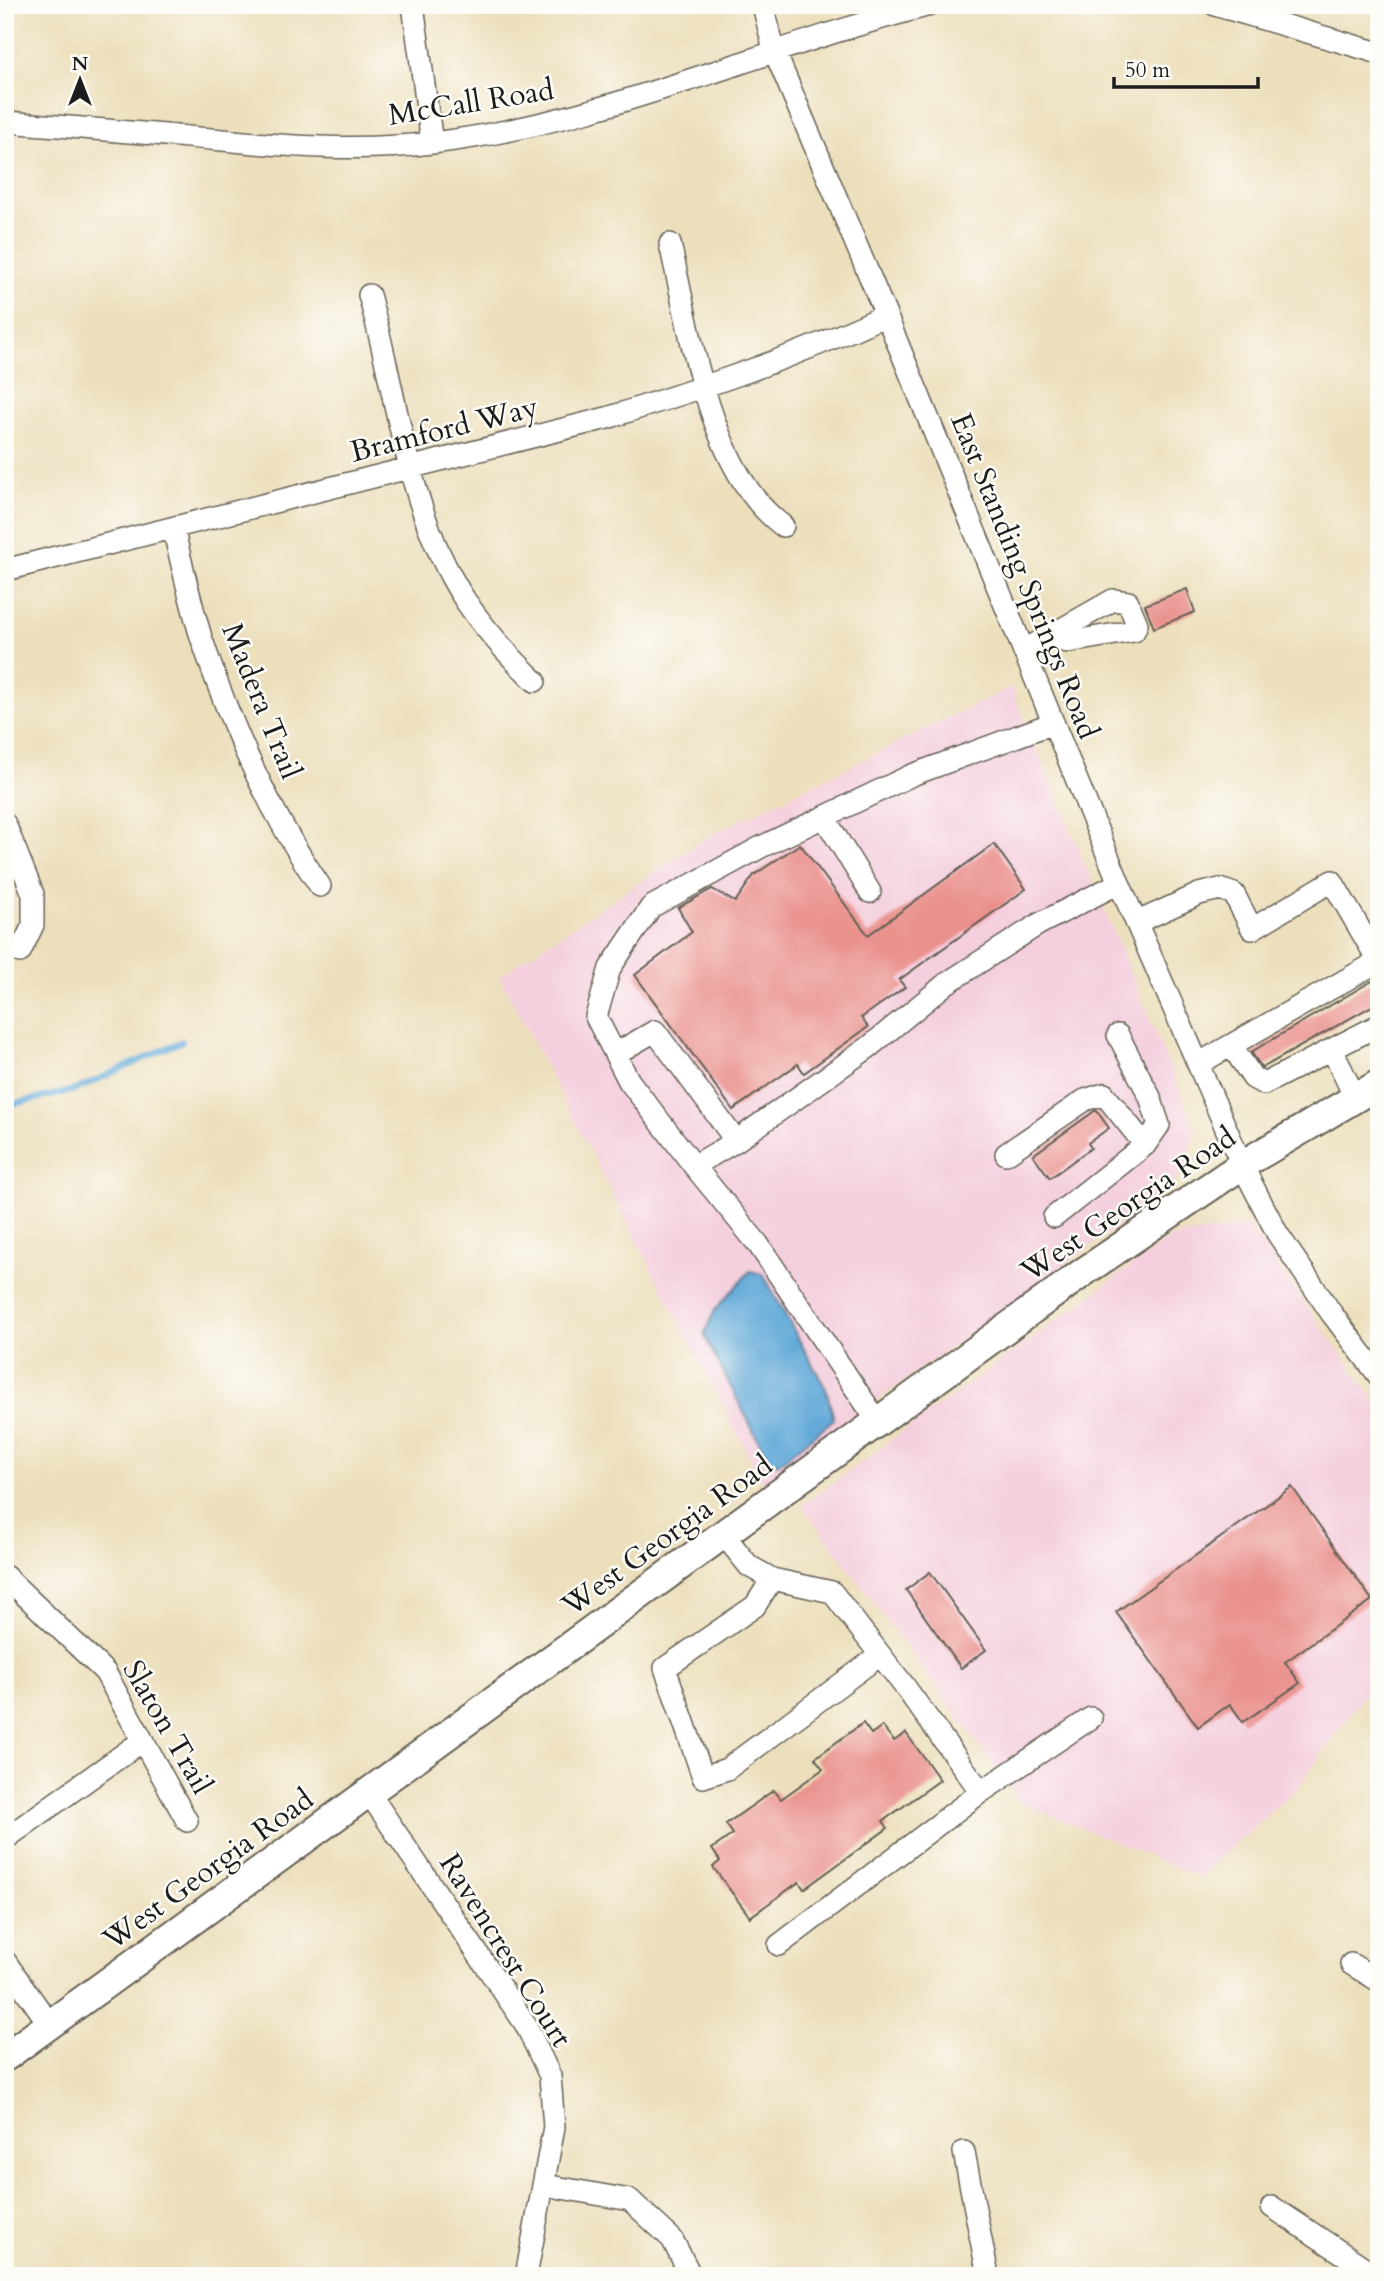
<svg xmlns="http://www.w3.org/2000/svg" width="1384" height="2281" font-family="Cardo,serif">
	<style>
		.built { fill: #f4cfde }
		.water { fill: #63aad9; stroke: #40637a; stroke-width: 2 }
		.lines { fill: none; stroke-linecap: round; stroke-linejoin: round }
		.stream { stroke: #63aad9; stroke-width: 6 }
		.building { fill: #ea918d }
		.minor-casing { stroke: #656054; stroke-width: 24 }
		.major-casing { stroke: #656054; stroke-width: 32 }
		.minor { stroke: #fff; stroke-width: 21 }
		.major { stroke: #fff; stroke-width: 28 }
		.labels { text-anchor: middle; stroke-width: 5; stroke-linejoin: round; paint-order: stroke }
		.street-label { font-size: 30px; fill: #1c1c1c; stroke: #fdfcf7 }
	</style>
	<rect width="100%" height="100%" fill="#fdfcf7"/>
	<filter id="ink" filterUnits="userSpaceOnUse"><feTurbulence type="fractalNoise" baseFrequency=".0143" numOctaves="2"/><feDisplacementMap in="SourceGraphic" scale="14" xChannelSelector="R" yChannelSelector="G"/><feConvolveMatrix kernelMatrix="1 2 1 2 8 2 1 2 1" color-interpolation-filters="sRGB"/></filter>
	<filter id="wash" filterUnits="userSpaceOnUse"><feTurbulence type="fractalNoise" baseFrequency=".00686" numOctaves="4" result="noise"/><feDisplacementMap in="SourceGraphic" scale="28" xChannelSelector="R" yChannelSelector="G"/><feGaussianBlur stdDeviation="1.57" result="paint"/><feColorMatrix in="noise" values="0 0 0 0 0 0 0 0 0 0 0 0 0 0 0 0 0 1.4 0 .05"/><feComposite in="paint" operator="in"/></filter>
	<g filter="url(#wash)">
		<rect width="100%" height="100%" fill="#ecdfbc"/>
		<path class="built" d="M1011 687 1196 1130 1185 1170 1149 1204 763 1483 499 976 709 836Z
			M1248 1225 1379 1406V1674L1298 1787 1199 1877 1021 1803 802 1505 1170 1238Z"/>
		<path class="water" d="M750 1271 763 1274 826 1389 834 1419 778 1464 769 1461 704 1335 715 1310Z"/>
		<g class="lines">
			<path class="stream" d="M5 1106 75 1090 182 1041"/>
		</g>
		<g id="blocks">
			<path class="building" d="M1187 589 1195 612 1154 628 1145 605Z
				M800 844 868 935 994 844 1026 889 899 980 905 987 861 1018 868 1027 804 1073 798 1064 733 1110 635 975 692 932 678 908 712 889 735 902 754 875Z
				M1372 981 1379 992V1002L1262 1068 1251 1052Z
				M1096 1110 1109 1128 1088 1143 1091 1148 1050 1178 1033 1155Z
				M1292 1487 1372 1600 1285 1662 1300 1683 1243 1722 1230 1704 1198 1727 1116 1612Z
				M930 1572 986 1650 961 1668 906 1590Z
				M863 1723 871 1734 882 1726 894 1741 906 1733 940 1780 883 1821 888 1828 804 1889 799 1882 750 1917 713 1867 720 1861 712 1849 733 1834 726 1824 774 1790 781 1799 823 1769 815 1758Z"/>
		</g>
	</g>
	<g filter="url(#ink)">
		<use href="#blocks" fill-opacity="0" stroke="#656054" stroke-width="2"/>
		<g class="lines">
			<defs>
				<path id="minor" d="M413 5 432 143
					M763 5 774 50 886 315 1119 883 1242 1165 1277 1233 1332 1314 1379 1376
					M1215 5 1379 53
					M5 122C74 127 142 133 211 139 284 146 358 152 432 143 604 123 763 47 930 5
					M670 244C690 329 709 472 783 526
					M369 295C398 396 406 510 465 600 485 630 509 656 535 681
					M173 528C182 564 190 601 201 637 230 724 268 810 320 886
					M5 570 607 418C702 388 796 357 886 315
					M1025 650 1113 600 1128 602 1137 624 1134 631 1068 642 1047 638
					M824 817 870 892
					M5 824 33 894V925L20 952
					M1138 922 1199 894 1220 889 1234 894 1252 929 1332 881 1379 962
					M1231 1045 1253 1078 1264 1084 1379 1025
					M1332 1049 1355 1098
					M615 1054 655 1031 736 1141
					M1198 1064 1379 961
					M1006 1154 1085 1100 1104 1094 1145 1145
					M694 1166 736 1141 869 1047 947 983 1039 924 1119 883
					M1054 1217 1145 1145 1159 1125 1150 1097 1118 1035
					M878 1422 758 1244 694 1166 629 1081 596 1017 610 968 651 907 759 848 912 775 1053 723
					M724 1535 749 1566 772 1579 832 1592 905 1687 981 1792 1091 1718
					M5 1576 105 1672 187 1821
					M772 1579 755 1606 665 1668 703 1777 727 1769 880 1655
					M369 1793 526 2025 550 2076 554 2127 526 2276
					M5 1839 142 1741
					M779 1945 981 1792
					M5 1961 50 2025
					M1351 1964 1379 1981
					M964 2152 988 2276
					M544 2185 630 2200 672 2239 691 2276
					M1272 2207 1377 2276"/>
				<path id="major" d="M5 2057 1085 1271 1242 1165 1379 1084"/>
			</defs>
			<use href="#minor" class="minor-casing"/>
			<use href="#major" class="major-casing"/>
			<use href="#minor" class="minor"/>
			<use href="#major" class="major"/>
		</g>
	</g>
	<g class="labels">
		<g class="street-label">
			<text transform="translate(471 102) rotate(-9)" y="10">McCall Road</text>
			<text transform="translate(444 429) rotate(-14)" y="10">Bramford Way</text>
			<text transform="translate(1025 576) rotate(68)" y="10">East Standing Springs Road</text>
			<text transform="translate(262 701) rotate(68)" y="10">Madera Trail</text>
			<text transform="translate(1128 1204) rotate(-34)" y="10">West Georgia Road</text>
			<text transform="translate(667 1535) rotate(-36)" y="10">West Georgia Road</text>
			<text transform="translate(168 1727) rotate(60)" y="10">Slaton Trail</text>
			<text transform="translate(208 1869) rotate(-36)" y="10">West Georgia Road</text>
			<text transform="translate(506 1950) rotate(58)" y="10">Ravencrest Court</text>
		</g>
	</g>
	<rect width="1384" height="2281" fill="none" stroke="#fdfcf7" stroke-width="28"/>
	<g transform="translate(80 80)" stroke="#fdfcf7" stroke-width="5" paint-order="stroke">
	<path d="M0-5L12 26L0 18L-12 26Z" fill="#1c1c1c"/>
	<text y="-10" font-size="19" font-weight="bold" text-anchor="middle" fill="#1c1c1c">N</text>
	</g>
	<path d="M1114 77v10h144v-10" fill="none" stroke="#1c1c1c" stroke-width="3.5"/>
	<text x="1125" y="77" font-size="21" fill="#1c1c1c" stroke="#fdfcf7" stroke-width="5" paint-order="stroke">50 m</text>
</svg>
